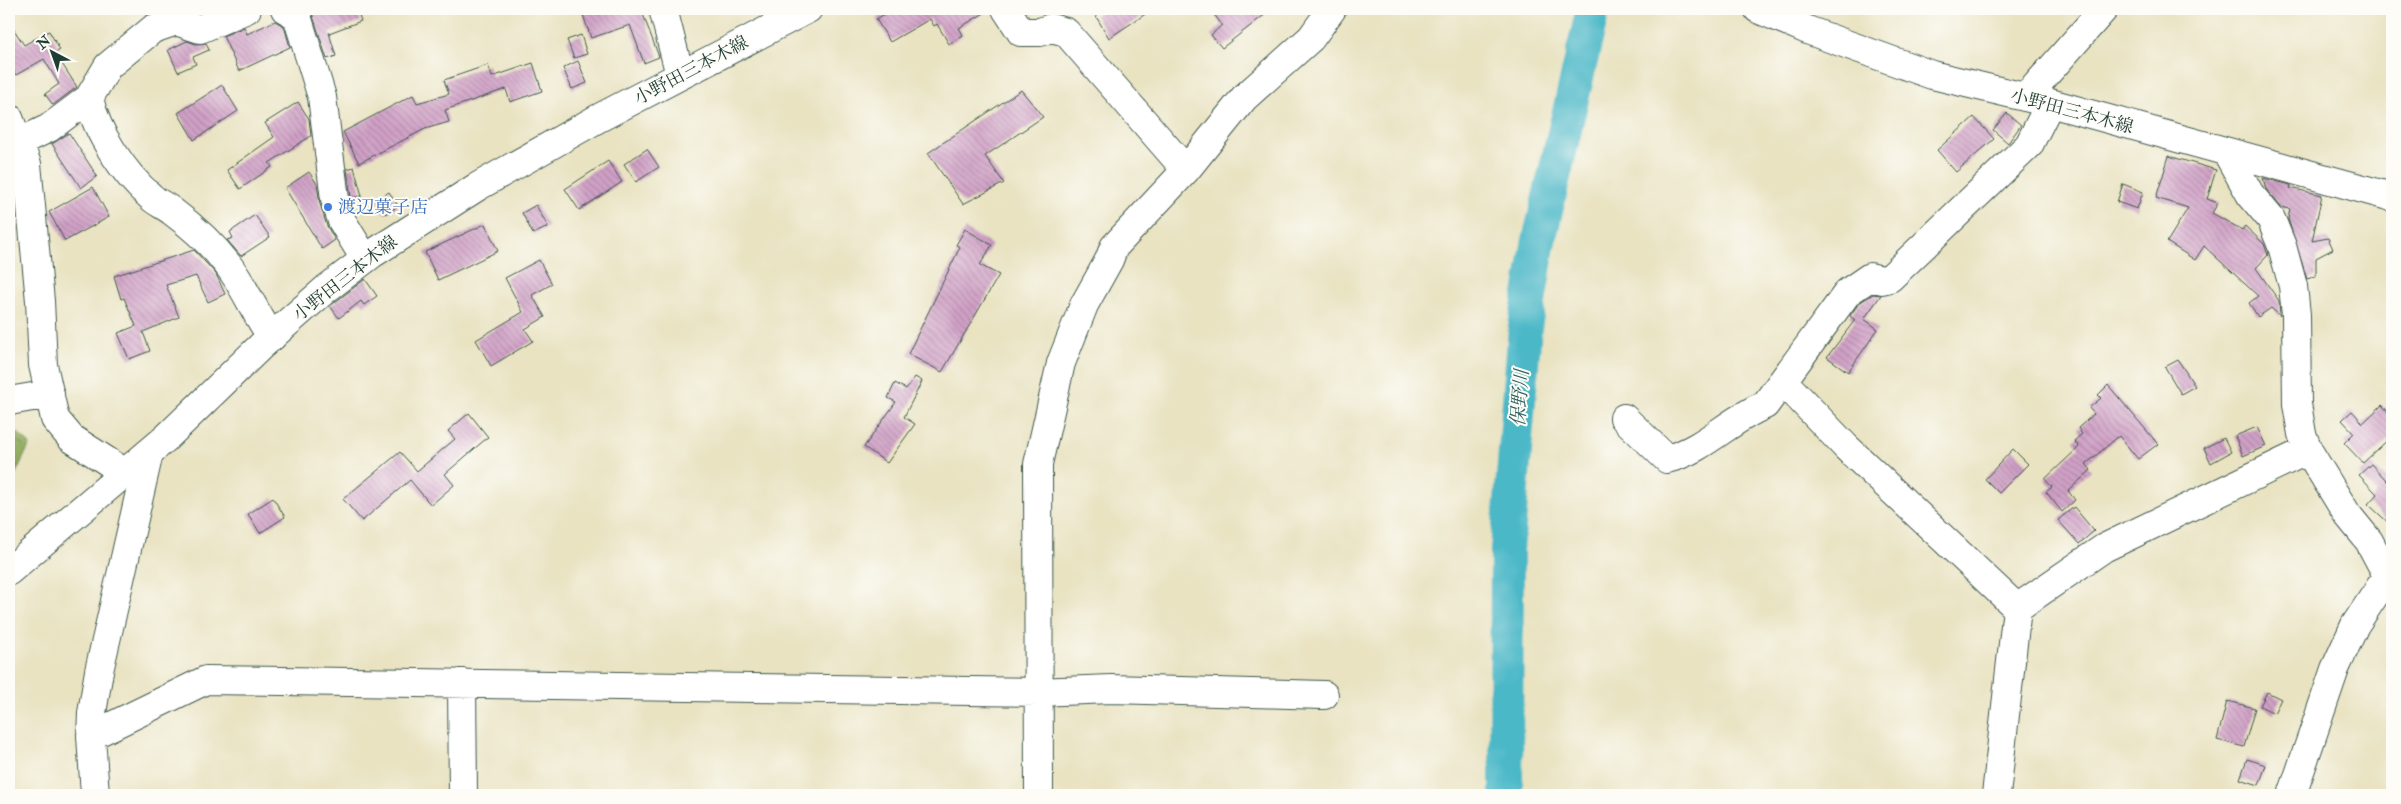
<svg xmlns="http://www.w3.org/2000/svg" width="2401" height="804" font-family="'IM FELL Double Pica','Noto Serif JP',serif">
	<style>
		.forest { fill: url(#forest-crowns); stroke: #587448 }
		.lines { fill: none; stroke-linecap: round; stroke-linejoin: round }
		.river { stroke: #4cb8c8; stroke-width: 34 }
		.building { fill: url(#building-back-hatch) }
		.minor-casing { stroke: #3d5649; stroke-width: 30 }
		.major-casing { stroke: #3d5649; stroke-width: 30 }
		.minor { stroke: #fff; stroke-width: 28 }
		.major { stroke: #fff; stroke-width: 28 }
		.shop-dot { fill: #3f7fe0; stroke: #fdfcf7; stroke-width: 2 }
		.labels { text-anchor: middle; stroke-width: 4; stroke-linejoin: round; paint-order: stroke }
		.street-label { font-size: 18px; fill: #1f3d34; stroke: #fdfcf7 }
		.shop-label { font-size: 18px; fill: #366cbe; stroke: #fdfcf7; text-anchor: start }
		.water-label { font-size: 19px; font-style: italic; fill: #2c6260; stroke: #fdfcf7 }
	</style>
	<defs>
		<pattern id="forest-crowns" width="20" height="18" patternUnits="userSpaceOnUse" patternTransform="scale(1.25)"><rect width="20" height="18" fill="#90ab5d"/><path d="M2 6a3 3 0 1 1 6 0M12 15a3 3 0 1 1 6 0" fill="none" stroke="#758c4e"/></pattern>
		<pattern id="building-back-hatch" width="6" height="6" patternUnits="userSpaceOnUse" patternTransform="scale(1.25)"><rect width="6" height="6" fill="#d1a1c7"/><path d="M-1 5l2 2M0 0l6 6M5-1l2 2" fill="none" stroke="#a984a2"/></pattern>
	</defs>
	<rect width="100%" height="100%" fill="#fdfcf7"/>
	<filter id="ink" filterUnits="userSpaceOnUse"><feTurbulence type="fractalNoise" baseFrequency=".02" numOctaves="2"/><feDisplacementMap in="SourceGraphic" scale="10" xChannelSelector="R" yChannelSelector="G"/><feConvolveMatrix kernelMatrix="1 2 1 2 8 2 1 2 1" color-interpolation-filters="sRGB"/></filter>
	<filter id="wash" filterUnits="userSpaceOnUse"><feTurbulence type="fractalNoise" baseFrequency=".0096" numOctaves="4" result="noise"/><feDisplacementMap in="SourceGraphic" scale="20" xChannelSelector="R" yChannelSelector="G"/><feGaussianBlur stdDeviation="1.12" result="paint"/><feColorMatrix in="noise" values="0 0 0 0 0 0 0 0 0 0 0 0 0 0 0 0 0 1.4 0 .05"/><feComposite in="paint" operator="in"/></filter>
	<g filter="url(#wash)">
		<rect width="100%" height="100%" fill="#e9e3c2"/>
		<path class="forest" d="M9 425 30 444 13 479 9 482Z"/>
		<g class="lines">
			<path class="river" d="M1506 795 1507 550 1525 327 1538 245 1593 9"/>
		</g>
		<g id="blocks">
			<path class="building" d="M314 9H357L361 21 329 33 336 56 327 59 311 10Z
				M592 9H641L659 57 644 63 630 25 591 38 582 12Z
				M894 9H991L959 28 963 35 949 44 937 24 934 26 930 19 890 42 876 19Z
				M1104 9H1153L1109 38 1095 15Z
				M1210 9H1272L1222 48 1211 35 1222 25Z
				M275 21 284 26 290 47 239 71 223 36 244 27 247 34Z
				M9 22 24 45 49 31 60 50 55 53 77 87 53 105 45 94 59 84 44 59 16 75 9 63Z
				M581 35 587 54 574 58 567 40Z
				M187 41 196 44 206 43 209 50 193 57 196 64 178 72 168 50Z
				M578 61 587 83 572 89 563 68Z
				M533 63 542 91 510 102 506 89 445 110 449 122 425 129 359 163 343 132 413 95 417 103 449 94 444 80 488 65 492 77Z
				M222 85 238 111 194 140 178 113Z
				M1021 90 1043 117 985 156 1004 183 963 204 928 153Z
				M298 102 309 119 311 136 269 163 272 167 240 189 227 170 274 137 265 123Z
				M2007 113 2021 125 2008 143 1993 130Z
				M1974 117 1994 139 1956 172 1937 150Z
				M69 133 97 176 81 188 52 144Z
				M647 149 659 167 636 182 624 164Z
				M2169 156 2216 170 2207 199 2218 203 2212 213 2242 230 2245 226 2264 244 2268 255 2256 268 2279 301 2280 316 2271 308 2258 317 2249 303 2258 296 2204 246 2195 260 2167 242 2188 208 2156 198Z
				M608 161 622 182 579 210 565 189Z
				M354 167 362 196 351 198 347 169Z
				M309 172 317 184 320 204 327 226 335 240 322 249 285 188Z
				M2263 178 2291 185 2290 188 2322 195 2312 241 2328 238 2333 249 2316 258V276L2307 279 2288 219 2290 209 2281 207 2266 189Z
				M2123 184 2143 192 2137 209 2117 202Z
				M93 187 109 217 65 241 49 212Z
				M389 192 398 206 385 214 376 200Z
				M536 205 548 227 533 234 522 213Z
				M255 215 270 237 241 256 227 240 233 238 230 232Z
				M485 224 498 251 438 280 425 252Z
				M965 229 992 245 980 265 999 275 942 372 908 354 960 247 956 245Z
				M194 250 216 274 225 294 208 302 196 276 166 285 179 317 143 332 150 351 129 359 118 333 136 326 124 298 121 299 114 276Z
				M539 260 552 284 532 295 545 317 525 329 533 341 491 366 476 340 523 312 505 278Z
				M365 279 377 296 364 305 361 301 339 318 330 306Z
				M1873 294 1881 295 1864 319 1878 329 1848 372 1827 357 1855 320 1850 316 1859 303Z
				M2178 360 2195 386 2181 394 2165 367Z
				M915 377 922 381 904 417 915 424 887 463 864 447 896 402 888 398 895 383 906 389Z
				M2108 385 2158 444 2138 459 2119 436 2086 464 2091 470 2068 491 2075 500 2062 512 2046 492 2052 487 2045 479 2079 447 2074 441 2082 434 2078 428 2094 414 2089 408 2101 398 2098 395Z
				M2382 405 2392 416V436L2363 463 2344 443 2354 433 2342 420 2352 411 2363 423Z
				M469 413 488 437 445 474 454 485 431 505 410 480 362 521 343 499 400 452 417 471 455 439 448 431Z
				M2257 427 2266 446 2243 456 2235 436Z
				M2224 438 2231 452 2211 463 2204 448Z
				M2013 449 2028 464 1999 493 1985 479Z
				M2371 464 2388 482 2392 478V526L2368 504 2377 494 2359 475Z
				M273 498 285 517 260 533 248 514Z
				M2074 507 2094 531 2079 544 2058 520Z
				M2267 692 2281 699 2274 713 2260 706Z
				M2227 701 2255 708 2244 747 2217 740Z
				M2247 759 2266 765 2259 785 2240 779Z"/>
		</g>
	</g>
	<g filter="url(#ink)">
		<use href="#blocks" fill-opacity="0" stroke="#3d5649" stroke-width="1"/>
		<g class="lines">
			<defs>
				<path id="minor" d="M285 9 297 16 322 97 335 199 342 221 365 259
					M663 9 680 75
					M1006 9 1021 32H1040L1051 28 1066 32 1186 170
					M2026 97 2104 9
					M89 98C96 132 124 174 151 197 157 203 166 206 173 212 193 227 213 245 228 265 245 287 255 314 272 337
					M9 118 27 164 40 301 43 365 55 419 71 438 124 472
					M20 142 49 128 89 98 108 66 153 29 176 21 200 29 247 9
					M2227 153 2250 194 2271 219 2282 246 2293 286 2296 315 2297 404 2302 434 2308 450 2347 514 2369 541 2387 575
					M1784 382 1846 447 2017 608
					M9 401 50 394
					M1624 418 1667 459C1704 450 1730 419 1765 405L1848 292 1870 277 1882 280 1890 278 2029 145 2050 103
					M2017 608 2104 548 2308 450
					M462 683 463 795
					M91 736 206 680 1037 692 1111 689 1324 695
					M95 795 91 736 92 713 99 671 149 453
					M1039 795 1038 464 1061 363 1084 305 1109 260 1114 247 1186 170 1244 98 1311 38 1332 9
					M1996 795 2017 608
					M2292 795 2335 669 2355 625 2392 569"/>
				<path id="major" d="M1758 9 1810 31 1932 75 2050 103 2392 197
					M9 571 166 438 261 346 326 289 372 254 477 187 597 119 808 9"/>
			</defs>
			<use href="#minor" class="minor-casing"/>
			<use href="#major" class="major-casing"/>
			<use href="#minor" class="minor"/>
			<use href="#major" class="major"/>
		</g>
	</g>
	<circle class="shop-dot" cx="328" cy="207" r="5"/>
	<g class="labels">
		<g class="street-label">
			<text transform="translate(691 70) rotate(-28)" y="6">小野田三本木線</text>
			<text transform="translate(2072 111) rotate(15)" y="6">小野田三本木線</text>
			<text transform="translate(345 278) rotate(-38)" y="6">小野田三本木線</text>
		</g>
		<g class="shop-label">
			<text x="338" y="213">渡辺菓子店</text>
		</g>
		<g class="water-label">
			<text transform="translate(1519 398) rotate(-86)" y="7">保野川</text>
		</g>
	</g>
	<rect width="2401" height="804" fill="none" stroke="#fdfcf7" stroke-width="30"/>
	<g transform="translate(52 52) rotate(319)" stroke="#fdfcf7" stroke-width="4" paint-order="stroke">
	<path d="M0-4L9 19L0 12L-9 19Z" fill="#1f3d34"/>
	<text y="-8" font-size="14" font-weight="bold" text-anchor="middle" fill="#1f3d34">N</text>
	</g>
</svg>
